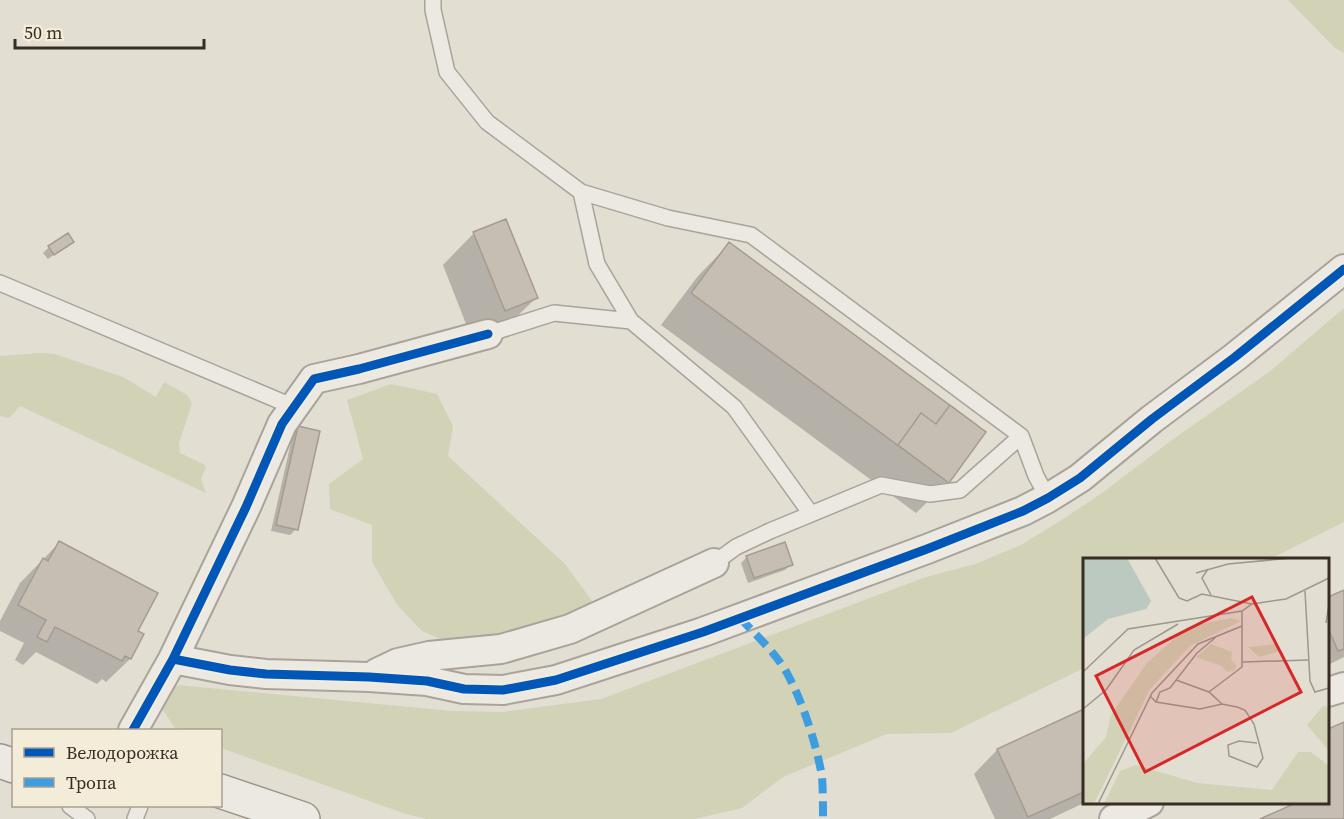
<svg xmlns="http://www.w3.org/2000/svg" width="1344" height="819" font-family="'Source Serif 4',serif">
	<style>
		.green { fill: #d1d2b6 }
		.shadow { fill: #0003 }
		.building { fill: #c7beb3; stroke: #a49b91; stroke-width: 1.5 }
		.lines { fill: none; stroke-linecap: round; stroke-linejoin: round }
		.lane-casing { stroke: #a9a39a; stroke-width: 18 }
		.street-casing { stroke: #a9a39a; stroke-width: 32 }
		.secondary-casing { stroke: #99938a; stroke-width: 36 }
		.lane { stroke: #ece9e2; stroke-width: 15 }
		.street { stroke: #ece9e2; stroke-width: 28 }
		.secondary { stroke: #ece9e2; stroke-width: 33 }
		.quiet { stroke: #3e9de0; stroke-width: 8; stroke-dasharray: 15 8; stroke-linecap: butt }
		.cycleway-casing { stroke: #f3ecd9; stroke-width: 13 }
		.cycleway { stroke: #0057b8; stroke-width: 9 }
		.inset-road { fill: none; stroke: #9f978c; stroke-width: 1.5 }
		.view { fill: #d62828; fill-opacity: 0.15; stroke: #d62828; stroke-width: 3 }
		.inset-edge { fill: none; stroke: #382d22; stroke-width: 3 }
	</style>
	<rect width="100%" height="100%" fill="#e3ded2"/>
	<path class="green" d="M1288 0H1344V53L1335 48Z
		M1344 308V522L1270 559 1084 560V668L951 733 887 734 783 777 742 808 695 819H426L406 814 221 748 220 730H180L175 728 160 706 165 694 178 685 452 711 502 712 601 699 923 578 975 564 1021 545 1063 519 1102 493 1172 440 1269 372Z
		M40 353 55 354 123 377 156 397 164 382 187 395 192 403 179 443 180 453 203 464 206 467 201 479 206 493 20 406 9 418 0 416V356Z
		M391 384 437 394 453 426 448 456 565 564 592 601 582 610 539 628 445 641 422 631 398 606 372 562V525L330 509 329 484 363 459 347 400Z"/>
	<path class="shadow" d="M474 233 536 298 504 329 473 342 443 265Z
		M72 242 48 259 43 253 49 247Z
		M729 244 948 482 916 513 661 325 698 276Z
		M299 427 296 529 290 535 271 531 293 433Z
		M59 543 136 631 142 635 130 659 106 682 102 679 97 684 36 652 23 665 15 660 24 643 0 631V621L20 583Z
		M747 557 791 564 785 570 748 583 741 563Z
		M1344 592V657L1328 665V599Z
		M1084 711V802H1086L1050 819H995L974 774 997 750Z
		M1344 723V819H1264L1296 805 1295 802H1328V731Z"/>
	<path class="building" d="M506 219 538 298 505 311 473 232Z
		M68 233 74 242 54 255 48 246Z
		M729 242 986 432 949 483 691 293Z
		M950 405 986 432 949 483 898 445 921 413 936 424Z
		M298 426 320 431 298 530 276 525Z
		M59 541 158 593 138 631 144 634 131 659 125 656 122 661 55 627 47 642 37 637 46 620 18 605 43 558 48 561Z
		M785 542 793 565 754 578 746 556Z
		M1344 590V649L1338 651 1328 628V597Z
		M1084 709V792L1028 817 997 749Z
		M1344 722V819H1260L1298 802H1328V729Z"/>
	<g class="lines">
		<defs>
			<path id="lane" d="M433 0V10L447 72 487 122 581 192 668 218 751 235 1021 436 1036 476 1048 498
				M581 192 597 264 631 321 734 407 811 514
				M0 283 294 407
				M488 334 554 313 631 321
				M714 563 736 547 770 531 881 485 930 494 960 490 1021 436
				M70 806 87 819
				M135 819 140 806"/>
			<path id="street" d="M173 659 230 670 266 674 369 677 427 681 464 689 503 690 556 680 703 632 927 549 1023 511 1048 498 1080 478 1152 419 1235 357 1344 269
				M377 673 398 663 429 656 501 649 570 629 714 563
				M1328 692 1344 687
				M133 730 173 659 246 507 282 424 314 379 359 369 488 334
				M1114 819 1149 802"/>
			<path id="secondary" d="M0 761 14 766
				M220 791 303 819"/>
		</defs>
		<use href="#lane" class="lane-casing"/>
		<use href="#street" class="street-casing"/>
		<use href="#secondary" class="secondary-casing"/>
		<use href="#lane" class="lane"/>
		<use href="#street" class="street"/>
		<use href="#secondary" class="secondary"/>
		<path class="quiet" d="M740 618C756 635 777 654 788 675 803 703 817 746 822 777 823 791 823 805 823 819"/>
		<defs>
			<path id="cycleway" d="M173 659 230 670 266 674 369 677 427 681 464 689 503 690 556 680 703 632 927 549 1023 511 1048 498 1080 478 1152 419 1235 357 1344 269
				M133 730 173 659 246 507 282 424 314 379 359 369 488 334"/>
		</defs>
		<use href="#cycleway" class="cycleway-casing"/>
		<use href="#cycleway" class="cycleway"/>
	</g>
	<g transform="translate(1083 558)">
		<rect width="246" height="246" fill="#e3ded2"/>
		<path d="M148 60 158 63 107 88 67 131 11 246H0V206L23 179 28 157 64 105 104 69ZM128 86 149 94 148 102 154 108 150 113 144 114 139 108 113 99ZM194 86 197 93 176 99 165 89ZM240 148 246 149V193L224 167ZM215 194H228L246 208V246H21L37 213 53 207 114 225 189 232Z" fill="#d1d2b6"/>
		<path d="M0 0H44L68 43 63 51 25 61 0 81Z" fill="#bbc9c0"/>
		<path class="inset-road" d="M72 0 96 40 104 43 119 36 169 46M125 11 119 20 128 37M113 15 145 6 209 0M222 33 227 123 232 134 246 130M243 65 246 46M160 104 225 102M0 114 45 71 159 53 169 46 203 41 246 20M93 122 126 134 139 146M126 134 159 109V53M67 138 73 144 117 151 139 146 154 149 162 152 171 166 180 200 174 209 146 198 145 187 156 183 174 185M73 144 77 134 87 130 114 95 133 79M0 151 23 132 51 92 95 66M15 246 69 135 115 86 159 68"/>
		<path class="view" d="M169 39 218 134 62 214 13 118Z"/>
		<rect width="246" height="246" class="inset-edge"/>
	</g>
	<rect x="12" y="729" width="210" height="78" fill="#f3ecd9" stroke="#a8a090" stroke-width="1.5"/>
	<rect x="24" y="748" width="30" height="9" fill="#0057b8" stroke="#a8a090" stroke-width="1.5"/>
	<text x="66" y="759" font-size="18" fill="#382d22">Велодорожка</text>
	<rect x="24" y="778" width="30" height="9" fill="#3e9de0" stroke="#a8a090" stroke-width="1.5"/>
	<text x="66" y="789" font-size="18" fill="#382d22">Тропа</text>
	<path d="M15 39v9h189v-9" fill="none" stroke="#382d22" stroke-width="3"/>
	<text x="24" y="39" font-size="18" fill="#382d22" stroke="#f3ecd9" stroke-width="4.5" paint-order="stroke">50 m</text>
</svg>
